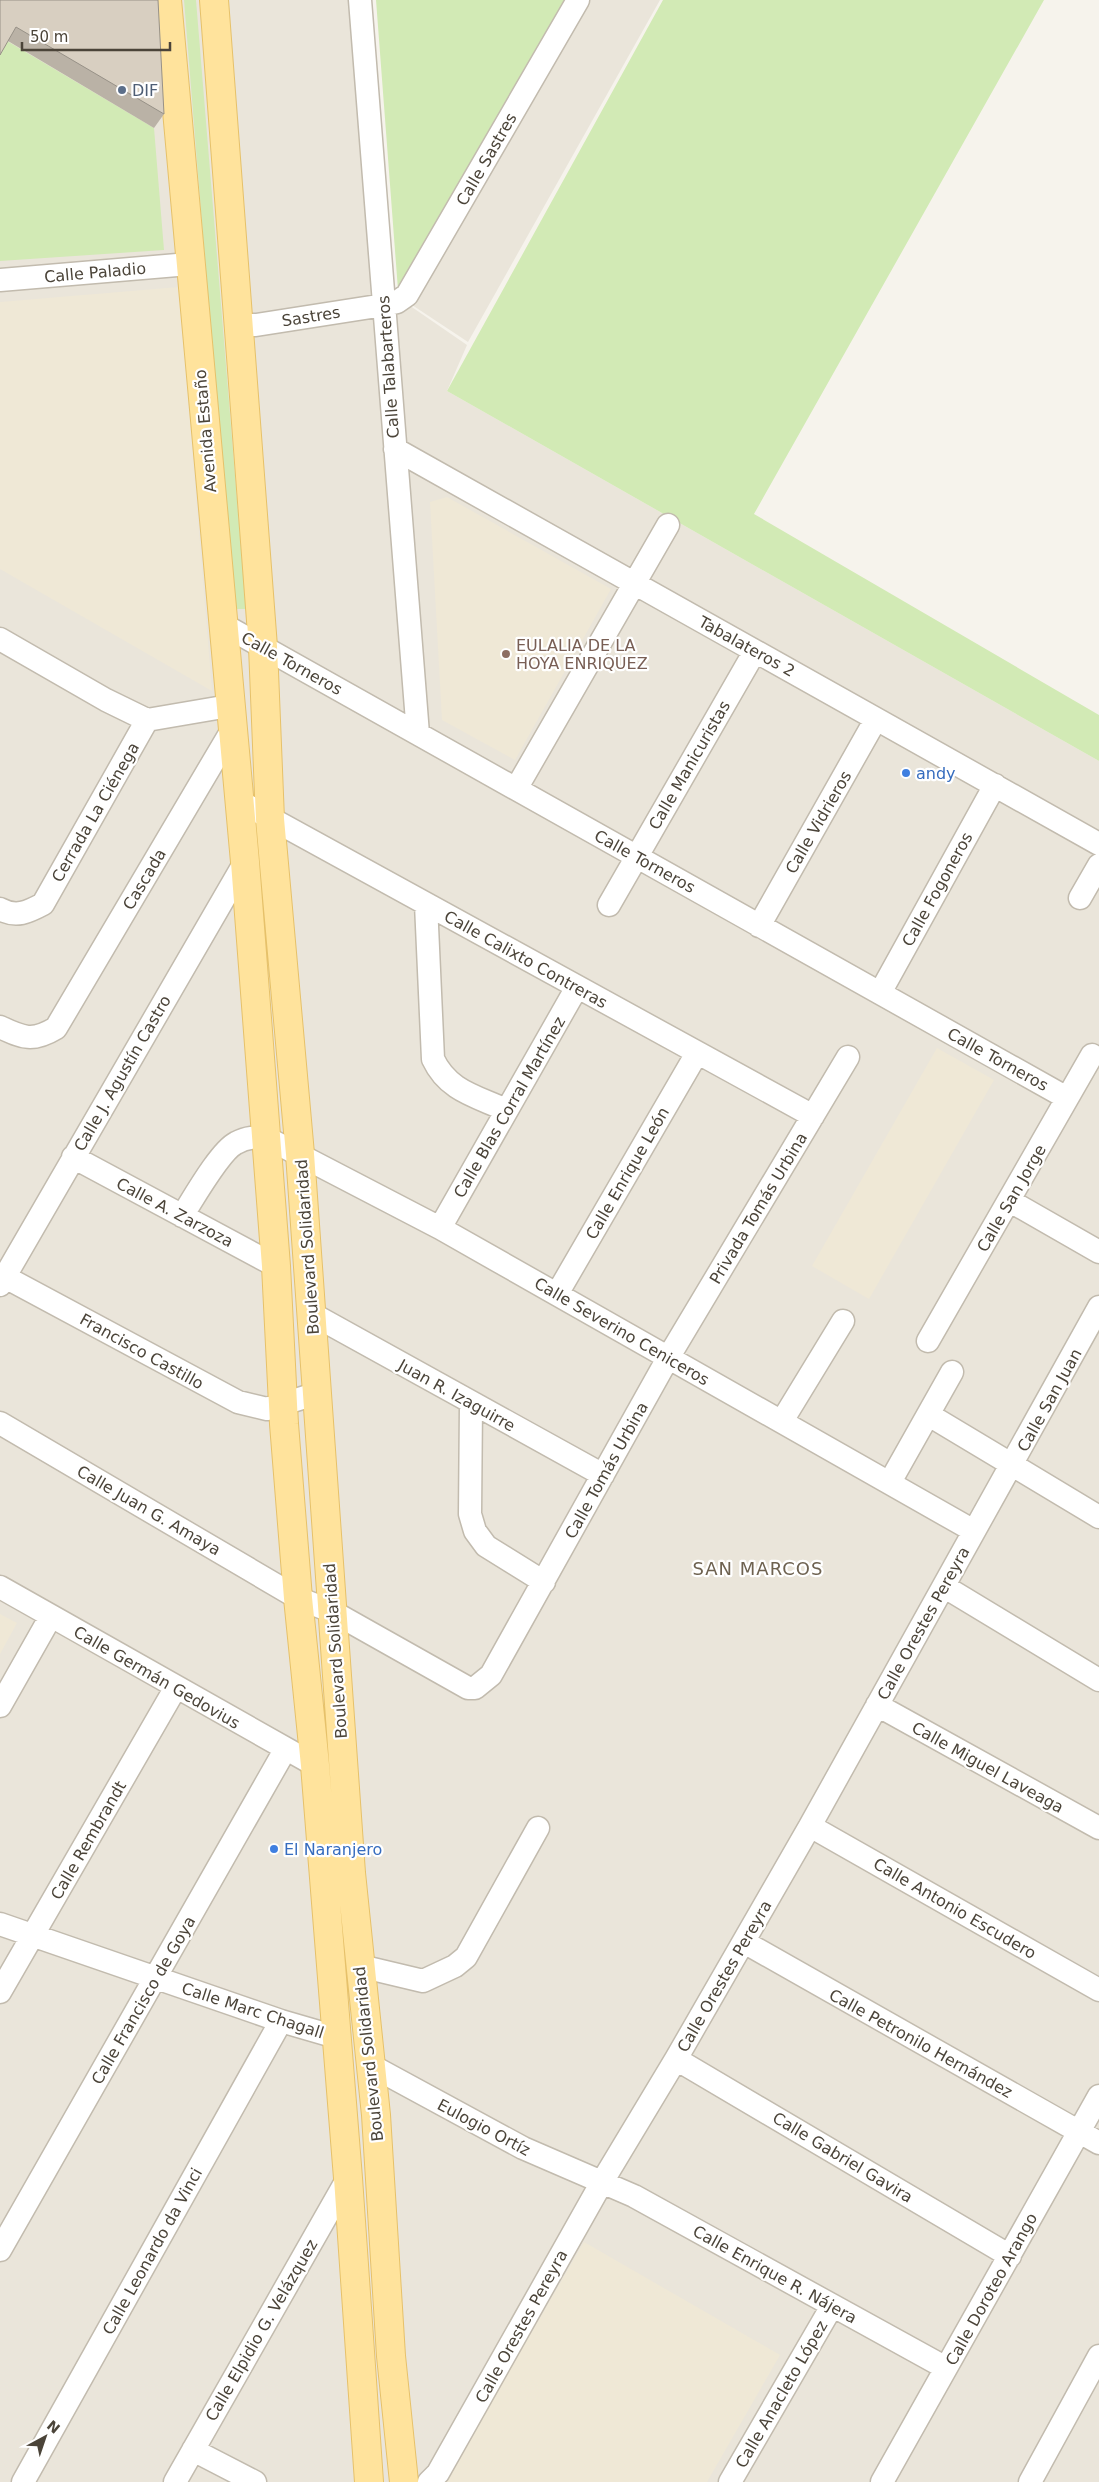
<svg xmlns="http://www.w3.org/2000/svg" width="1099" height="2482" font-family="'DejaVu Sans',sans-serif">
	<style>
		.residential { fill: #eae5da }
		.education { fill: #efe8d6 }
		.green { fill: #d2eab5 }
		.lines { fill: none; stroke-linecap: round; stroke-linejoin: round }
		.minor-casing { stroke: #c2bbae; stroke-width: 25 }
		.major-casing { stroke: #e6c16a; stroke-width: 30 }
		.minor { stroke: #fff; stroke-width: 22 }
		.major { stroke: #ffe39c; stroke-width: 28 }
		.wall { fill: #bab2a6 }
		.building { fill: #d8cfc1; stroke: #979187 }
		.service-dot { fill: #5c6f8a; stroke: #fff; stroke-width: 2 }
		.education-dot { fill: #8d6e63; stroke: #fff; stroke-width: 2 }
		.shop-dot { fill: #3f7fe0; stroke: #fff; stroke-width: 2 }
		.labels { text-anchor: middle; stroke-width: 4.5; stroke-linejoin: round; paint-order: stroke }
		.service-label { font-size: 16px; fill: #4e5e75; stroke: #fff; text-anchor: start }
		.street-label { font-size: 16px; fill: #4b4439; stroke: #fff }
		.education-label { font-size: 16px; fill: #785e54; stroke: #fff; text-anchor: start }
		.shop-label { font-size: 16px; fill: #366cbe; stroke: #fff; text-anchor: start }
		.neighbourhood-label { font-size: 18px; letter-spacing: 1px; fill: #6e6250; stroke: #fff }
	</style>
	<rect width="100%" height="100%" fill="#f6f3ec"/>
	<path class="residential" d="M0 0H366L390 292 467 345 447 391 1099 761V2482H0Z
		M581 0H660L468 342 409 303Z"/>
	<path class="education" d="M179 287 212 691 0 569V302Z
		M447 497 611 589 515 760 442 720 430 502Z
		M937 1048 994 1080 869 1299 812 1266Z
		M0 1614 17 1623 0 1654Z
		M584 2242 780 2355 707 2482H445Z"/>
	<path class="green" d="M184 0H196L246 609H233Z
		M376 0H566L398 290Z
		M663 0H1044L754 514 1099 715V761L447 391Z
		M7 41 154 128 164 250 0 261V52Z"/>
	<g class="lines">
		<defs>
			<path id="minor" d="M360 0 418 734
				M0 280 189 264
				M237 325H256L384 305 397 302 407 295 578 0
				M395 449 1099 844
				M222 624 1067 1098
				M0 639 106 700 147 720 229 706
				M516 789 668 525
				M239 801 813 1116
				M1080 898 1099 865
				M426 904 433 1059C448 1091 476 1096 506 1110
				M609 905 755 651
				M0 909C16 918 28 912 43 904L147 720
				M759 926 876 719
				M880 993 995 785
				M0 1027C23 1038 33 1042 56 1028L232 730
				M73 1157 276 1266
				M1010 1201 1099 1252
				M182 1216C193 1199 220 1151 236 1143 247 1137 255 1137 267 1138L440 1228 974 1531
				M440 1228 577 987
				M5 1277 238 1402 267 1409 318 1393
				M0 1285 245 862
				M557 1294 697 1053
				M312 1314 603 1475
				M928 1341 1092 1055
				M471 1404 470 1514 475 1531 486 1546 544 1582
				M929 1415 1099 1517
				M782 1421 843 1321
				M0 1423 298 1598 333 1612 468 1688H475L491 1675 668 1358 848 1057
				M890 1482 952 1372
				M0 1587 315 1765
				M945 1587 1099 1680
				M877 1705 1099 1828
				M0 1706 51 1616
				M810 1826 1099 1990
				M0 1924 281 2021 336 2037
				M744 1942 1099 2143
				M360 1966 423 1981 455 1966 466 1957 538 1828
				M0 1992 176 1687
				M676 2059 1010 2256
				M370 2065 523 2148 634 2196 946 2368
				M0 2250 285 1750
				M193 2450 255 2482
				M23 2482 281 2021
				M175 2482 348 2178
				M429 2482 438 2473 602 2182 676 2059 810 1826 1099 1307
				M730 2482 832 2306
				M882 2482 1099 2096
				M1030 2482 1099 2356"/>
			<path id="major" d="M167 0 245 862 276 1266 284 1424 298 1598 315 1765 348 2178 369 2482
				M214 0 263 647 270 819 300 1154 351 1873 376 2115 391 2356 404 2482"/>
		</defs>
		<use href="#minor" class="minor-casing"/>
		<use href="#major" class="major-casing"/>
		<use href="#minor" class="minor"/>
		<use href="#major" class="major"/>
	</g>
	<path class="wall" d="M0 0 164 114 154 128 8 41Z"/>
	<path class="building" d="M0 0H158L164 114 16 27 0 55Z"/>
	<circle class="service-dot" cx="122" cy="90" r="5"/>
	<circle class="education-dot" cx="506" cy="654" r="5"/>
	<g class="shop-dot">
		<circle cx="906" cy="773" r="5"/>
		<circle cx="274" cy="1849" r="5"/>
	</g>
	<g class="labels">
		<g class="service-label">
			<text x="132" y="96">DIF</text>
		</g>
		<g class="street-label">
			<text transform="translate(486 159) rotate(-60)" y="6">Calle Sastres</text>
			<text transform="translate(95 272) rotate(-5)" y="6">Calle Paladio</text>
			<text transform="translate(311 316) rotate(-9)" y="6">Sastres</text>
			<text transform="translate(388 367) rotate(-94)" y="6">Calle Talabarteros</text>
			<text transform="translate(205 431) rotate(-95)" y="6">Avenida Estaño</text>
			<text transform="translate(747 646) rotate(29)" y="6">Tabalateros 2</text>
			<text transform="translate(292 663) rotate(29)" y="6">Calle Torneros</text>
			<text transform="translate(689 765) rotate(-60)" y="6">Calle Manicuristas</text>
			<text transform="translate(95 812) rotate(-60)" y="6">Cerrada La Ciénega</text>
			<text transform="translate(818 822) rotate(-60)" y="6">Calle Vidrieros</text>
			<text transform="translate(645 861) rotate(29)" y="6">Calle Torneros</text>
			<text transform="translate(144 879) rotate(-59)" y="6">Cascada</text>
			<text transform="translate(937 889) rotate(-61)" y="6">Calle Fogoneros</text>
			<text transform="translate(526 959) rotate(29)" y="6">Calle Calixto Contreras</text>
			<text transform="translate(998 1059) rotate(29)" y="6">Calle Torneros</text>
			<text transform="translate(122 1073) rotate(-60)" y="6">Calle J. Agustín Castro</text>
			<text transform="translate(509 1107) rotate(-60)" y="6">Calle Blas Corral Martínez</text>
			<text transform="translate(627 1173) rotate(-60)" y="6">Calle Enrique León</text>
			<text transform="translate(1011 1198) rotate(-60)" y="6">Calle San Jorge</text>
			<text transform="translate(758 1208) rotate(-59)" y="6">Privada Tomás Urbina</text>
			<text transform="translate(175 1212) rotate(28)" y="6">Calle A. Zarzoza</text>
			<text transform="translate(307 1247) rotate(-94)" y="6">Boulevard Solidaridad</text>
			<text transform="translate(622 1331) rotate(30)" y="6">Calle Severino Ceniceros</text>
			<text transform="translate(142 1351) rotate(29)" y="6">Francisco Castillo</text>
			<text transform="translate(457 1395) rotate(29)" y="6">Juan R. Izaguirre</text>
			<text transform="translate(1049 1400) rotate(-61)" y="6">Calle San Juan</text>
			<text transform="translate(606 1470) rotate(-61)" y="6">Calle Tomás Urbina</text>
			<text transform="translate(149 1510) rotate(30)" y="6">Calle Juan G. Amaya</text>
			<text transform="translate(923 1623) rotate(-61)" y="6">Calle Orestes Pereyra</text>
			<text transform="translate(335 1651) rotate(-94)" y="6">Boulevard Solidaridad</text>
			<text transform="translate(157 1677) rotate(30)" y="6">Calle Germán Gedovius</text>
			<text transform="translate(988 1767) rotate(29)" y="6">Calle Miguel Laveaga</text>
			<text transform="translate(88 1840) rotate(-60)" y="6">Calle Rembrandt</text>
			<text transform="translate(955 1908) rotate(30)" y="6">Calle Antonio Escudero</text>
			<text transform="translate(724 1976) rotate(-60)" y="6">Calle Orestes Pereyra</text>
			<text transform="translate(143 2000) rotate(-60)" y="6">Calle Francisco de Goya</text>
			<text transform="translate(253 2010) rotate(18)" y="6">Calle Marc Chagall</text>
			<text transform="translate(921 2043) rotate(29)" y="6">Calle Petronilo Hernández</text>
			<text transform="translate(368 2054) rotate(-96)" y="6">Boulevard Solidaridad</text>
			<text transform="translate(484 2127) rotate(28)" y="6">Eulogio Ortíz</text>
			<text transform="translate(843 2157) rotate(31)" y="6">Calle Gabriel Gavira</text>
			<text transform="translate(152 2251) rotate(-61)" y="6">Calle Leonardo da Vinci</text>
			<text transform="translate(775 2274) rotate(29)" y="6">Calle Enrique R. Nájera</text>
			<text transform="translate(991 2289) rotate(-61)" y="6">Calle Doroteo Arango</text>
			<text transform="translate(521 2326) rotate(-61)" y="6">Calle Orestes Pereyra</text>
			<text transform="translate(261 2330) rotate(-60)" y="6">Calle Elpidio G. Velázquez</text>
			<text transform="translate(781 2394) rotate(-60)" y="6">Calle Anacleto López</text>
		</g>
		<g class="education-label">
			<text x="516" y="651">EULALIA DE LA<tspan x="516" dy="18">HOYA ENRIQUEZ</tspan></text>
		</g>
		<g class="shop-label">
			<text x="916" y="779">andy</text>
			<text x="284" y="1855">El Naranjero</text>
		</g>
		<g class="neighbourhood-label">
			<text x="758" y="1575">SAN MARCOS</text>
		</g>
	</g>
	<g transform="translate(45 2437) rotate(40)" stroke="#ffffff" stroke-width="4" paint-order="stroke">
	<path d="M0-4L9 19L0 12L-9 19Z" fill="#4b4439"/>
	<text y="-8" font-size="14" font-weight="bold" text-anchor="middle" fill="#4b4439">N</text>
	</g>
	<path d="M22 42v8h148v-8" fill="none" stroke="#4b4439" stroke-width="2.5"/>
	<text x="30" y="42" font-size="15" fill="#4b4439" stroke="#ffffff" stroke-width="4" paint-order="stroke">50 m</text>
</svg>
